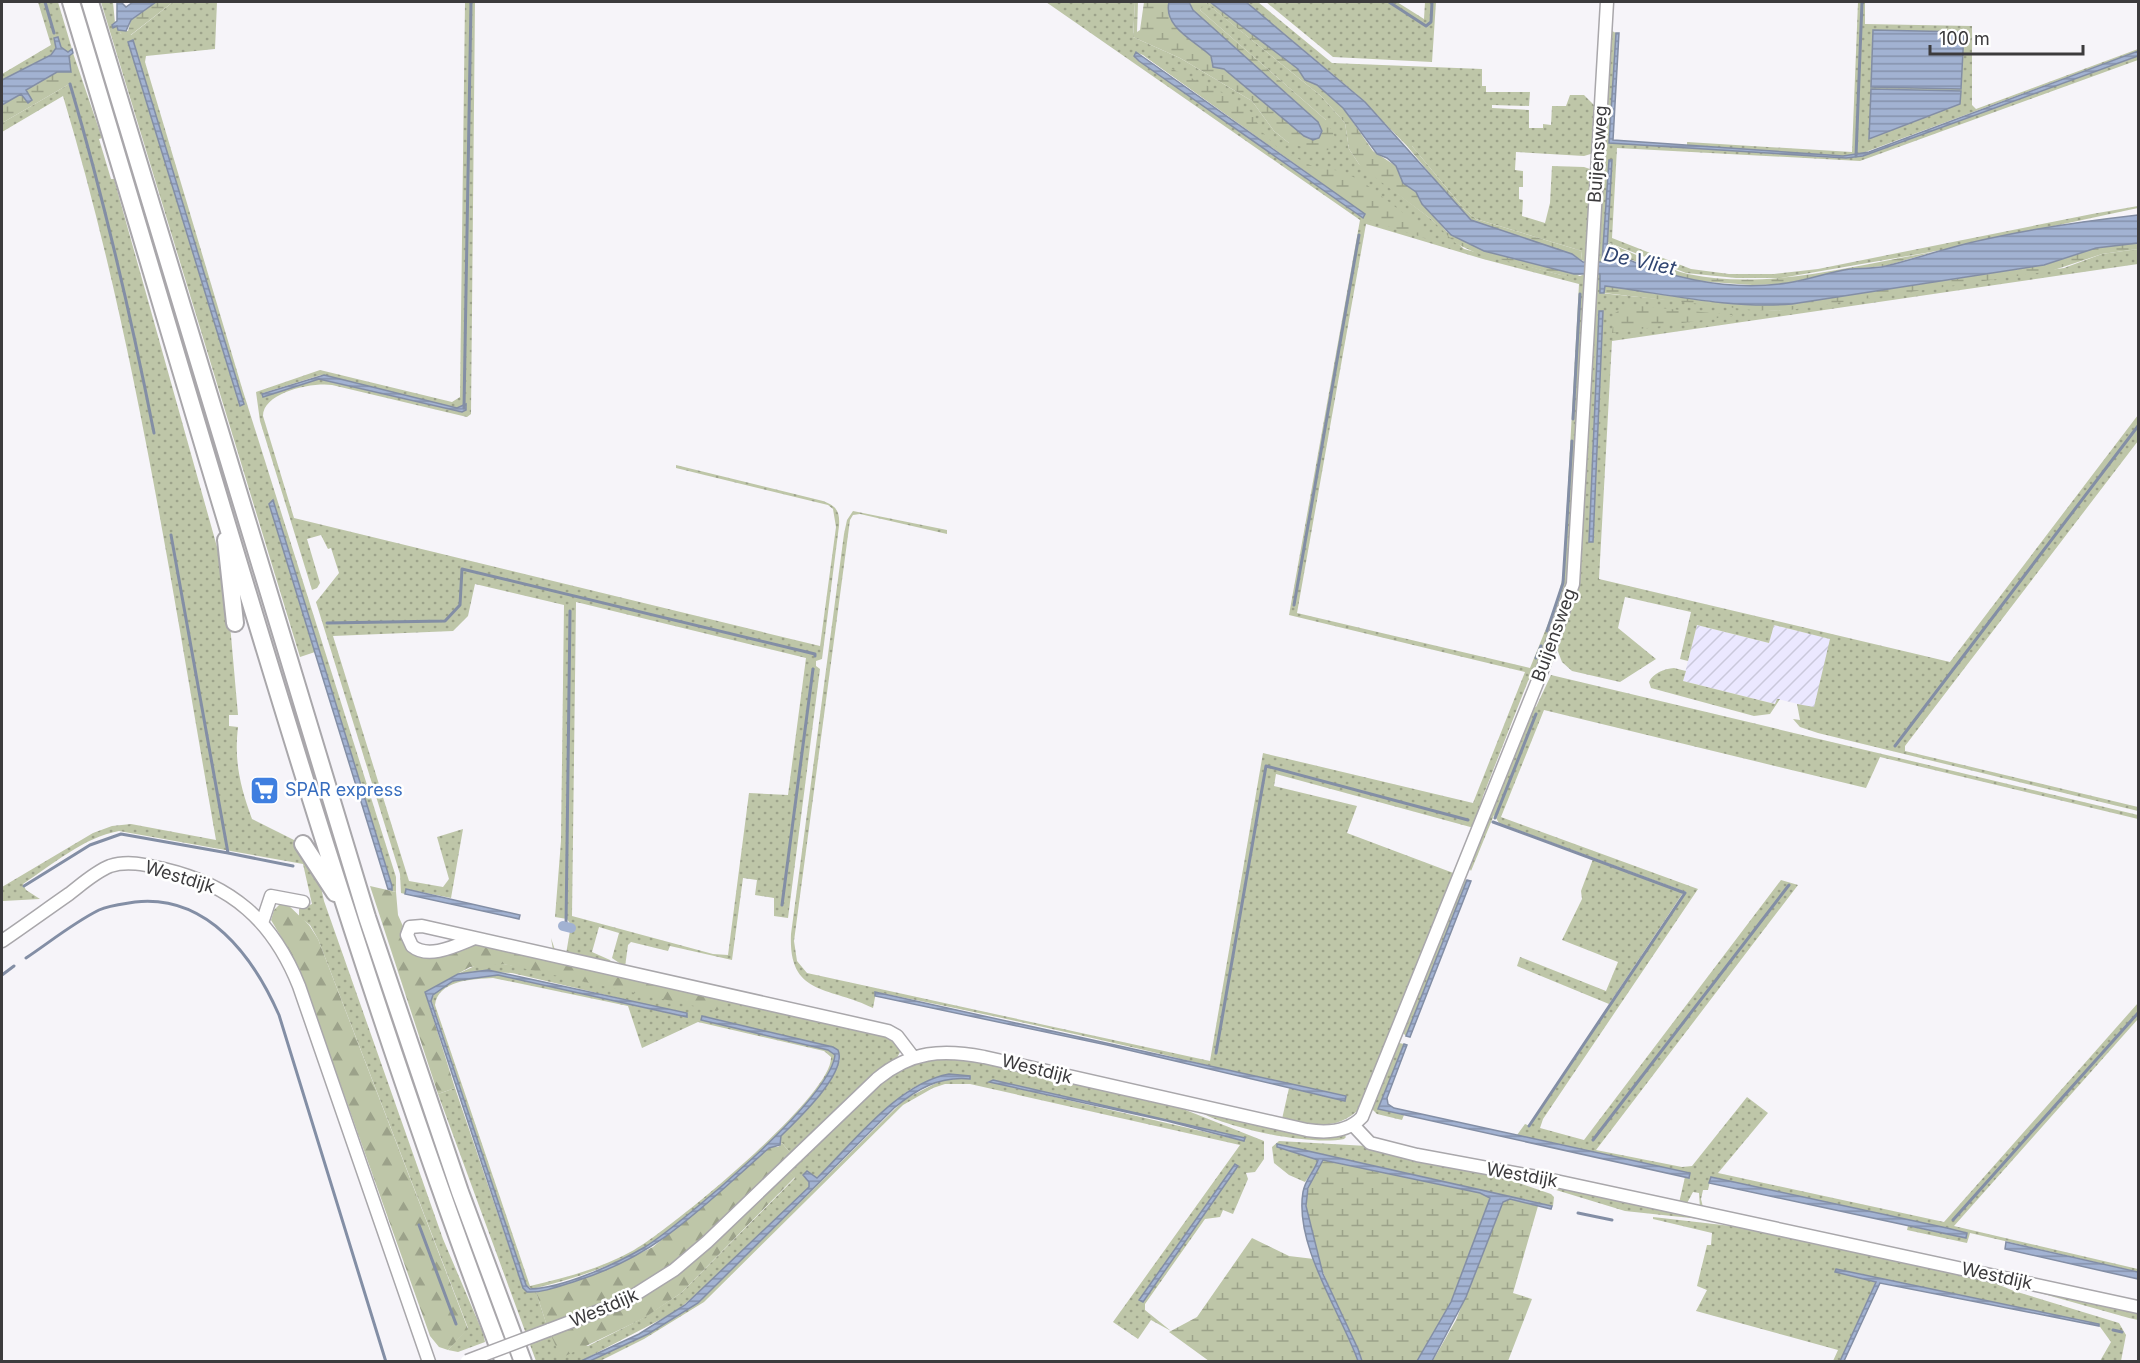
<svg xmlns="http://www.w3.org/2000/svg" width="2140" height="1363" font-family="Inter,sans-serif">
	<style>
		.industrial { fill: url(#industrial-furrows) }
		.grass { fill: url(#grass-dots); fill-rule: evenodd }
		.forest { fill: url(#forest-firs) }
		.wetland { fill: url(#wetland-marsh) }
		.water { fill: url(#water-rules); stroke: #838ea5; stroke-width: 1.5 }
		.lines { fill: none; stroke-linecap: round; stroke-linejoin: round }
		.stream { stroke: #838ea5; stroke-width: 3 }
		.canal { stroke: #a2b2d2; stroke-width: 10 }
		.minor-casing { stroke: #a9a7ab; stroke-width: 15 }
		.highway-casing { stroke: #a9a7ab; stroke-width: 20 }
		.minor { stroke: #fff; stroke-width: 12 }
		.highway { stroke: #fff; stroke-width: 16 }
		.minor-bridge-casing { stroke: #a9a7ab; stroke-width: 15; stroke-linecap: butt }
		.minor-bridge { stroke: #fff; stroke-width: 12 }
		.labels { text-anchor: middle; stroke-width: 5; stroke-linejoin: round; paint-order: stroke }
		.street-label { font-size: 18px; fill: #3c3b3d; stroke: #fff }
		.shop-label { font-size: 18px; fill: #366cbe; stroke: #fff; text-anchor: start }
		.water-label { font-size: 20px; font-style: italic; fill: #304571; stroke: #fff }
	</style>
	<defs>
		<pattern id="industrial-furrows" width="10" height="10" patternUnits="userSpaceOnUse" patternTransform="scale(1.5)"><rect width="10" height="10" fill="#ebe8ff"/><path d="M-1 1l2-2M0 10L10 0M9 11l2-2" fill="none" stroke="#cac8db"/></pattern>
		<pattern id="grass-dots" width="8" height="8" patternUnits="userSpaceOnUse" patternTransform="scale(1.5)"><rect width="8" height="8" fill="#bec6a8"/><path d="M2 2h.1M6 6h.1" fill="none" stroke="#9ca28a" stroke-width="1.8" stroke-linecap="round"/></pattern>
		<pattern id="forest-firs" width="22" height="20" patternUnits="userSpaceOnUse" patternTransform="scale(1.5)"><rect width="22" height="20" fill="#bec6a8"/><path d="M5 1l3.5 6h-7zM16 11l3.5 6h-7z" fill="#9ca28a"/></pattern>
		<pattern id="wetland-marsh" width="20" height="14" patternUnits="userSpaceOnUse" patternTransform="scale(1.5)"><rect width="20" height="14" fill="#bec6a8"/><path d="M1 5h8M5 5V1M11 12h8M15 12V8" fill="none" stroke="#9ca28a"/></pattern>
		<pattern id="water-rules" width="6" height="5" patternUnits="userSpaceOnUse" patternTransform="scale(1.5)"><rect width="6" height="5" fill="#a2b2d2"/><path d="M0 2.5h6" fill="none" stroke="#8592ac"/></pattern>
	</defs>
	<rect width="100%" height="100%" fill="#f6f4f9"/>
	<path class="industrial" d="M1697 625 1769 643 1773 625 1831 639 1814 708 1778 699 1776 704 1683 681Z"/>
	<path class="grass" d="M38 2H58L72 49 68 52 61 47 58 37 54 38 56 48 51 55 2 80V74L51 45Z
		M101 2H113L115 23 112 25 117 26 121 34 131 35 173 2H217L215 49 146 56 145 62 242 388 396 877V892L388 890H392V886L273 500 269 504 315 652 300 657ZM133 41 243 401 240 405 129 42Z
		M465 2H475L471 414 467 417 332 385C313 382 263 392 263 416L294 518 820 646 836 527 833 509 828 505 676 468V465L823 501C837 506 840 512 839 526L822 659 816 661V666L820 669 788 918 774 916V898L755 895 757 880 743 878 732 960 670 946 668 951 631 942 628 945 625 967 612 958 619 933 599 927 592 952 610 960 613 967 565 956 553 950 551 938 555 950 566 954 571 925 567 919 555 917 561 841 564 605 475 584 468 616 453 631 333 636 409 881 443 887 449 879 437 837 463 829 451 898 406 889 405 894 401 893 400 874 316 602 339 573 331 548 328 549 321 535 307 539 320 583 317 588 312 590 260 421 256 392 320 370 452 402 460 397ZM321 375 457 408 466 404V410L462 412 319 379 263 397V393ZM576 602 806 658 788 795 749 793 728 955 713 954 572 916Z
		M1046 2H1135L1133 37 1180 58 1252 101 1274 131 1289 143 1326 120 1200 10 1205 2 1321 96 1345 123 1349 149 1359 164 1431 219 1464 249 1561 275 1580 276 1587 273 1567 587 1535 676 1532 675 1528 681 1483 796 1474 828 1276 774 1274 786 1357 806 1347 833 1456 874 1361 1107C1338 1132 1311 1125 1282 1119L1289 1088 1345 1101C1190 1059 1033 1023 876 992L873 1008C830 986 788 997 791 934L844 534 847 520 853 511 947 530V534L860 514 853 515 850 520 794 941 797 961 807 973 1210 1061 1263 753 1473 803 1525 672 1289 615 1360 220ZM1135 52 1143 55 1323 183 1364 218 1135 58ZM1366 224 1483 259 1579 284 1563 576 1556 604 1530 668 1297 613Z
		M1246 2H1258L1332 63 1482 69V86H1486V92H1530L1529 106 1492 105V108L1529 110V128H1543V124L1551 125 1552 106H1566L1570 95H1584L1597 108 1594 153 1584 156 1516 152 1515 170 1523 171V187H1519V199L1523 200 1522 216 1545 223 1550 203 1552 166 1584 167 1593 170 1587 262 1581 260 1582 251 1476 219 1464 209 1412 146H1407L1355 93Z
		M1266 2H1397L1424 19 1425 2H1436L1432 62 1333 57Z
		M1858 2H1865V24L1972 26V105L1976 109 2138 49V51L1860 154 1843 156 1687 145V142L1852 152Z
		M1612 31 1616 33 1610 143 1846 158 1863 156 2138 56V60L1860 161 1617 148 1612 238 1691 269 1729 274H1774L1818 269 2092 214 2138 206V208L1948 249 1781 278H1736L1686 273 1607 242 1612 160H1609L1602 262H1596Z
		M73 53 102 138 99 139 111 179H114L226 579 238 715H229V726L238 727C234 761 240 786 252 819L296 841 319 878 324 901 443 1239 483 1333 485 1342 458 1352 448 1350 468 1328 318 939 310 925 299 917V909L312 904 303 864 119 831C84 837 52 865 23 884L26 890 40 899 3 901 2 887 93 833 112 826 131 824 216 840C172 591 136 339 63 96L2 132V123L71 83 69 56Z
		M2138 249V264L1612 341 1599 579 1950 662 2138 415V441L1905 746V751L2138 807V811L1818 733 1800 727 1793 719 1800 720 1797 704 1814 707 1830 639 1774 625 1769 643 1697 625 1688 661 1680 659 1691 612 1625 597 1618 628 1656 659 1620 682 1572 671 1562 662 1557 649 1579 572 1595 273 1601 275 1600 293 1778 311 2064 268 2102 254ZM1599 311H1603L1592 542H1589Z
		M1674 668 1686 671 1683 681 1775 704 1777 699H1780L1770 714 1754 716 1651 688 1649 682C1653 673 1664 669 1674 668Z
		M1551 675 2138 815V819L1880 757 1866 788 1544 710 1501 817 1698 889 1543 1119 1540 1128 1584 1140 1781 880 1798 885 1596 1150 1682 1167 1692 1166 1747 1097 1768 1113 1718 1173 1944 1222 2138 1003V1019L1954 1226 2138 1269V1272L1970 1233 1967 1243 1907 1230 1908 1226 1965 1238 1967 1234 1711 1177 1708 1190H1703L1701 1199 1703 1207 1758 1218V1220L1700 1208 1699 1193 1693 1192 1686 1205 1679 1203 1685 1177 1689 1178 1690 1173 1517 1135 1525 1124 1530 1126 1686 892 1499 823 1494 815 1471 871 1468 866 1530 708 1536 707Z
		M1593 859 1683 893 1609 1004 1517 966 1520 957 1606 991 1618 962 1562 940 1582 899 1581 891Z
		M1463 880H1467L1406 1036 1402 1032Z
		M479 964H503L730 998 892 1036 901 1050 897 1058 792 1155 782 1143 780 1145 779 1138 824 1090 840 1060 833 1047 702 1016V1020L828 1050 835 1055C830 1099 684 1224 643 1248 609 1268 570 1280 532 1289L526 1285 431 999 439 987 453 981 498 975 686 1017 687 1014 512 973 478 971 458 974 438 983ZM493 978 628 1006 642 1048 698 1022 824 1051 831 1057C833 1096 671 1229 634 1250 602 1268 565 1278 530 1286L435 1005C438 980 473 979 493 978Z
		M1399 1043 1404 1044 1378 1109 1404 1115 1402 1120 1377 1114 1372 1109Z
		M950 1055 1047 1077 1055 1085 1076 1084 1178 1107 1264 1141V1159L1255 1172 1246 1173 1248 1179 1233 1214 1223 1210 1220 1217 1205 1219 1145 1304V1310L1171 1331 1151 1320 1138 1339 1113 1322 1240 1145 970 1084H945L933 1088 903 1105 704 1302 644 1339 600 1361H590L648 1334 698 1303 905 1099 944 1079H970V1076C948 1073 924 1080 905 1093L816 1178 807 1171 804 1175 809 1182V1187L709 1284 675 1312 581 1361H536L438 1094 455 1088 523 1288 530 1292H536L550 1335 588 1346 643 1318 681 1293 795 1178 788 1170 871 1090 905 1065ZM993 1080 1244 1138V1141L990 1082Z
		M1195 1109 1343 1133 1346 1137 1344 1139C1310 1146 1223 1128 1195 1109Z
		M1279 1141 1367 1146 1492 1174 1551 1194 1554 1197 1553 1206 1277 1144V1146L1317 1158 1318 1163 1305 1182 1289 1175 1274 1163 1272 1147Z
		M1513 1177 1728 1222 1625 1211Z
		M1653 1217 1740 1227 1977 1276 2014 1291 2119 1323 2126 1335 2121 1361H2100L2111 1342 2098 1324 1836 1269V1272L1876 1281 1840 1361H1833L1838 1350 1696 1311 1707 1290 1697 1286 1707 1245H1711L1712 1233 1653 1219Z
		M1997 1281 2138 1310V1320L2129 1318Z"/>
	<path class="forest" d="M370 886 396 892 398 915 413 949 475 943 730 998 717 1011 503 964 470 967 425 992 455 1088 438 1094Z
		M286 903 309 925 318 939 468 1329 448 1350 439 1347 430 1336 309 996 289 950 271 920 274 910 280 904Z
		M782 1143 792 1155 682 1258 623 1296 547 1326 536 1292 596 1274 653 1247 771 1146 778 1147Z
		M788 1170 795 1177 681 1293 644 1318 561 1358 550 1333 622 1306Z"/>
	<path class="wetland" d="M156 2H173L128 37H124L118 30 128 31 131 20Z
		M1135 2H1138L1137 32 1140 30 1144 2H1169L1173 23 1211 56 1212 65 1224 69 1308 138 1322 129 1318 122 1193 10 1189 2H1210L1298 69 1307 81 1317 85 1343 108 1373 151 1396 166 1407 186 1416 192 1423 204 1447 232 1484 251 1574 274 1584 273 1575 277 1561 275 1476 253 1455 243 1431 219 1361 167 1349 149 1345 123 1321 96 1206 3 1200 10 1326 120 1335 137 1329 150 1316 151 1289 143 1274 131 1252 101 1180 58 1133 37Z
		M1143 55 1233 98 1251 112 1263 133 1279 149 1316 168 1343 171 1367 185 1438 240 1437 242 1363 218 1365 214Z
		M57 72H71V83L2 123V105L21 94 28 103 26 90Z
		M1407 146H1412L1464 209 1476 219 1582 251 1581 260 1572 254 1474 222 1461 211Z
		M1607 242C1633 253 1660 267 1688 274 1768 291 1854 265 1933 252L1885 266 1850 269 1784 284 1752 285 1697 281 1669 275 1607 250Z
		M2138 243V249L2102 254 2051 271 1783 311 1752 310 1604 293 1605 286C1666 294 1729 309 1792 304L2044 265 2096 248Z
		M1629 305 1732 315V316L1612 333 1615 313Z
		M1325 1160 1480 1193 1490 1198 1451 1302 1417 1361H1362C1346 1312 1286 1225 1314 1175 1318 1169 1320 1163 1325 1160Z
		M1509 1199 1538 1206 1513 1293 1532 1299 1508 1361 1432 1362 1456 1320 1503 1202Z
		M1252 1238 1289 1256 1314 1259 1358 1361H1209L1169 1332 1197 1317Z"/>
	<path class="water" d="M117 2H121L126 7 133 2H156L131 20 126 31 118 30 117 26 113 28 112 25 117 21Z
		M1169 2H1189L1193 10 1318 122 1322 131 1319 138 1313 140 1304 136 1224 69 1213 67 1211 56C1195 41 1163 27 1169 2Z
		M1210 2H1246L1365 102 1471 220 1572 254 1583 262H1602L1609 160H1612L1607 250C1662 277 1726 292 1787 283 1808 280 1829 272 1850 269 1861 268 1873 269 1886 266 1918 258 1949 247 1982 240 2034 228 2086 221 2138 215V243L2096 248 2044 265 1792 304C1729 309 1667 294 1605 286L1604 293H1600V274H1574L1484 251 1451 235 1422 204 1416 192 1403 183 1396 166 1387 158 1377 154 1343 108 1317 85 1305 80 1298 69Z
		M1873 30 1964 32 1961 89 1871 87Z
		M1616 33H1619L1613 140 1843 156 1869 152 2138 51V56L1863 156 1846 158 1609 143Z
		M58 37 61 47 68 52 72 49 73 53 69 56 71 72H57L26 90 32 100 28 103 21 94 2 105V80L51 55 56 48 54 38Z
		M133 40 243 401 244 404 240 406 128 42Z
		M1136 52 1365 214 1363 218 1139 61 1134 56Z
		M1871 89 1961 91 1960 104 1869 139Z
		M1599 311H1603L1593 542H1589Z
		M324 375 457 408 466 404V410L462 412 319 379 263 397 262 394Z
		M273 500 392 886V890L388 889 269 504Z
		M1467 880 1471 881 1410 1037 1406 1036Z
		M406 889 520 915 519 919 405 894Z
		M488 970 687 1013V1017L498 975 453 981 433 995 431 1001 526 1285 530 1289C563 1288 616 1264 645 1247 684 1222 831 1098 835 1055L828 1050 701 1020 702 1016 833 1047 838 1050C848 1073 796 1121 781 1136L780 1145 769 1148C705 1204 660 1255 576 1281 560 1286 543 1293 527 1292L523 1288 425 992 458 974Z
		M875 992 1346 1096 1345 1101 1107 1045 875 996Z
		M1404 1044 1407 1045 1387 1098 1388 1104 1394 1108 1690 1173 1689 1178 1378 1109Z
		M949 1074 970 1076V1079C939 1076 917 1089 894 1108L698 1303 648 1334 590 1361H581L639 1334 685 1305 809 1187V1182L803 1175 807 1171 817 1178C854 1142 897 1084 949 1074Z
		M993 1080 1245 1138 1244 1141 1167 1121 989 1082Z
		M1277 1144 1552 1206 1551 1209 1510 1199 1503 1202 1466 1297 1432 1361H1417L1451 1302 1490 1198 1480 1193 1323 1160 1308 1188 1306 1206 1323 1274 1358 1349 1362 1361H1358C1341 1313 1294 1245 1303 1192 1305 1179 1315 1171 1318 1160L1277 1147Z
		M1235 1164 1238 1166 1143 1302 1139 1300Z
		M1711 1177 1947 1228 1967 1233 1966 1238 1709 1183Z
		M2006 1242 2138 1272V1279L2005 1249Z
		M1836 1269 2099 1324V1326L1880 1283 1844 1361H1840L1876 1282 1835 1272Z"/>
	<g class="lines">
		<path class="stream" d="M45 2 54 33
			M1389 2 1426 26 1431 22 1432 2
			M70 84C104 199 131 316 154 433
			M1856 156 1862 2
			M464 408 471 2
			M1573 419 1580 294
			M1294 605 1359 235
			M327 623 445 621 460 605 462 569 815 654V656
			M1547 631 1563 583 1572 441
			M1536 658 1541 646
			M1895 746 2138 426
			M1495 818 1536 714
			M1493 822 1685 893 1529 1126
			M228 853 293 866
			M24 886 90 845 121 834 228 853 171 535
			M782 905 813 669
			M566 927 570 611
			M26 958C50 942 73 923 99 910 110 905 123 904 135 902 207 894 253 956 279 1015L386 1362
			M2 975 14 966
			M1216 1053 1266 766 1468 820
			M1593 1140 1789 885
			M1578 1213 1612 1220
			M1953 1220 2138 1013
			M419 1225 456 1324
			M2113 1330 2122 1332"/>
		<path class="canal" d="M563 926 571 928"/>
		<defs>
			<path id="minor" d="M262 923 271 896 303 902
				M475 938C457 945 429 960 412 946L407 935 410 927 422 926 888 1031 897 1036 913 1057
				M2 941C24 926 46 910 69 894 82 884 95 872 110 866 128 860 147 865 164 869 232 885 273 921 299 986L429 1362
				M1353 1125 1370 1143 1417 1155 1542 1178 2138 1307
				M549 1330 625 1301 674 1270 707 1242 877 1079C911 1051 942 1049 984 1057L1307 1130C1326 1133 1348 1132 1362 1117L1543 668 1573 584 1607 2"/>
			<path id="highway" d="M71 2C209 456 335 918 504 1362
				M90 2 367 917 460 1192 523 1362
				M226 540 235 623
				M303 844 335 893"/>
		</defs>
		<use href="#minor" class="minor-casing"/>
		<use href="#highway" class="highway-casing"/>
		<use href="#minor" class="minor"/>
		<use href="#highway" class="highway"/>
		<defs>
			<path id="minor-bridge" d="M467 1361 549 1330"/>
		</defs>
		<use href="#minor-bridge" class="minor-bridge-casing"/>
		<use href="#minor-bridge" class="minor-bridge"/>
	</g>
	<defs>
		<symbol id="supermarket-square" viewBox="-11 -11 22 22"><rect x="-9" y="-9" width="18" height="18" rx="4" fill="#3f7fe0" stroke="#fff"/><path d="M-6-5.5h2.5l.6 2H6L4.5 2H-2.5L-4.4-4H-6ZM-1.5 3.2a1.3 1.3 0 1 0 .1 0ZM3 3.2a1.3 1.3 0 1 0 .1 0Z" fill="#fff"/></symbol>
	</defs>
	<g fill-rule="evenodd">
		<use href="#supermarket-square" x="248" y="774" width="33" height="33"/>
	</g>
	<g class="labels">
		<g class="street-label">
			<text transform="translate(1598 154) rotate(-86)" y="6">Buijensweg</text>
			<text transform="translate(1554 635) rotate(-70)" y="6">Buijensweg</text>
			<text transform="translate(180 877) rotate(17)" y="6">Westdijk</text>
			<text transform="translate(1037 1069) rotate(14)" y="6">Westdijk</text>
			<text transform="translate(1522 1175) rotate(10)" y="6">Westdijk</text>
			<text transform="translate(1997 1276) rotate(12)" y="6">Westdijk</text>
			<text transform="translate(604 1308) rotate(-23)" y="6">Westdijk</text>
		</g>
		<g class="shop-label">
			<text x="285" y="796">SPAR express</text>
		</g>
		<g class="water-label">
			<text transform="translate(1640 261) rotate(12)" y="7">De Vliet</text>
		</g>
	</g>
	<rect width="2140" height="1363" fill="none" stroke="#3c3b3d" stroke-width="6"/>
	<path d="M1930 45v9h153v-9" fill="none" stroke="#3c3b3d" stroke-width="3"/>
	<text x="1939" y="45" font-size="18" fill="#3c3b3d" stroke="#ffffff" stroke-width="4.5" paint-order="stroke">100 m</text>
</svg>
